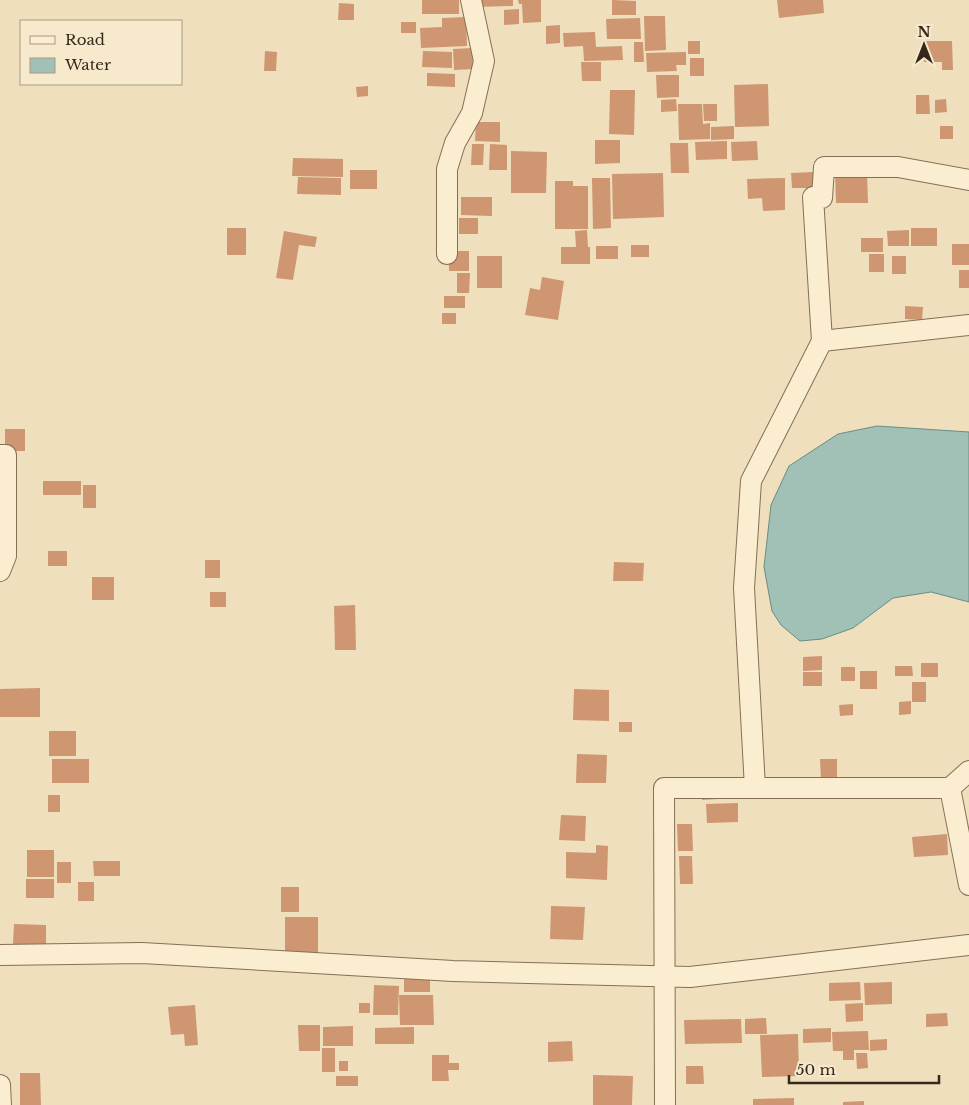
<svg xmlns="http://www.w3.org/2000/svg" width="969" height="1105" font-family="'Libre Baskerville',serif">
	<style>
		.water { fill: #a1c0b6; stroke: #688d84 }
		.building { fill: #ce9671 }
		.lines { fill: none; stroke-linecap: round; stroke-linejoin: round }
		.minor-casing { stroke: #876f56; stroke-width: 22 }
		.minor { stroke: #faedd0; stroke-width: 20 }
	</style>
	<rect width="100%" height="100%" fill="#efdfbd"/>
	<path class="water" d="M877 426 969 432V602L931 592 893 598 853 628 822 639 800 641 781 625 772 611 764 567 771 505 789 466 838 434Z"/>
	<path class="building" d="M422 0H459V14H422Z
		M475 0H513V6L475 7Z
		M518 0H541V22L523 23 522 4H519Z
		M612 0 636 1V15H612Z
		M777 0H823L824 13 779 18Z
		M339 3 354 4V20H338Z
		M519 9V24L504 25V10Z
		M644 16H665L666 50 645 51Z
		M466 17 467 46 421 48 420 28 442 27V18Z
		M640 18 641 39H607L606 19Z
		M401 22H416V33H401Z
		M560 25V43L546 44V26Z
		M595 32 596 47 622 46 623 60 584 61 583 46 564 47 563 33Z
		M688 41H700V54H688Z
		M923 41H952L953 70H942V62H924Z
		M634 42H643L644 62H634Z
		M472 48 473 69 454 70 453 49Z
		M265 51 277 52 276 71H264Z
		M423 51 452 52V68L422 67Z
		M686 52V65H676L677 71 647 72 646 53Z
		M690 58H704V76H690Z
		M581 62H601V81H582Z
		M427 73 455 74V87L427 86Z
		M656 75H679V97L657 98Z
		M768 84 769 126 735 127 734 85Z
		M368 86V96L357 97 356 87Z
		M610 90H635L634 135 609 134Z
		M916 95H929L930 114H916Z
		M676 99 677 111 661 112V100Z
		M946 99 947 112 935 113V100Z
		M678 104H702L703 124 710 123V139L679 140Z
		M703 104H717V121H704Z
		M476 122H500V142L475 141Z
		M734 126V139L711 140V127Z
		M940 126H953V139H940Z
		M595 140H620V163L595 164Z
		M727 141V159L696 160 695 142Z
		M757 141 758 160 732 161 731 142Z
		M670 143H688L689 173H671Z
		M472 144H484L483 165H471Z
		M490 144 507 145V170H489Z
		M511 151 547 152 546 193H511Z
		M293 158 343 159V177L292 176Z
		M350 170H377V189H350Z
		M814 172 815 188H792L791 173Z
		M835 172H867L868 203H836Z
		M663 173 664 217 613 219 612 174Z
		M298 177 341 178V195L297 194Z
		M592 178H610L611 228 593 229Z
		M785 178V210L763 211 762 198 748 199 747 179Z
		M555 181H573V186H588V229H555Z
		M461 197H492V216L461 215Z
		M459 218H478V234H459Z
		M227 228H246V255H227Z
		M911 228H937V246H911Z
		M587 230 588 247H590V264H561V247H576L575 231Z
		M909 230V246H888L887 231Z
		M284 231 317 237 315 247 299 245 293 280 276 278Z
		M861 238H883V252H861Z
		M952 244H969V265H952Z
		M631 245H649V257H631Z
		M596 246H618V259H596Z
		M449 251H469V271H449Z
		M869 254H884V272H869Z
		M477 256H502V288H477Z
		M892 256H906V274H892Z
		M959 270H969V288H959Z
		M457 273H470L469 293H457Z
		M542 277 564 281 558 320 525 315 530 288 540 290Z
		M444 296H465V308H444Z
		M905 306 923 307 922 320 905 319Z
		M442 313H456V324H442Z
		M5 429H25V451H5Z
		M43 481H81V495H43Z
		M83 485H96V508H83Z
		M48 551H67V566H48Z
		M205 560H220V578H205Z
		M614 562 644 563 643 581H613Z
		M92 577H114V600H92Z
		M210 592H226V607H210Z
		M355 605 356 650H335L334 606Z
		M822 656V670L803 671V657Z
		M921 663H938V677H921Z
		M895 666H912L913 676H895Z
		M841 667H855V681H841Z
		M860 671H877V689H860Z
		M803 672H822V686H803Z
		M912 682H926V702H912Z
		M40 688V717H0V689Z
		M574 689 609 690V721L573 720Z
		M911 701V714L899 715V702Z
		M853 704V715L840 716 839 705Z
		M619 722H632V732H619Z
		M49 731H76V756H49Z
		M577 754 607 755 606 783H576Z
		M52 759H89V783H52Z
		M820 759H837V779H821Z
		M717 790 718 799 702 800V791Z
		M48 795H60V812H48Z
		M738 803V822L707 823 706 804Z
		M561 815 586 816 585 841 559 840Z
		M677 824H692L693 851H678Z
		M947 834 948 855 914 857 912 837Z
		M596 845 608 846 607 880 566 878V852L596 853Z
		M27 850H54V877H27Z
		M679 856H692L693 884H680Z
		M93 861H120V876H94Z
		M57 862H71V883H57Z
		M26 879H54V898H26Z
		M78 882H94V901H78Z
		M281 887H299V912H281Z
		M551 906 585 907 583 940 550 939Z
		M285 917H318V957H285Z
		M14 924 46 925V945L13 944Z
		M404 978H430V992H404Z
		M860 982 861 1000 829 1001V983Z
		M892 982V1004L865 1005 864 983Z
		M374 985 399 986 398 1015H373Z
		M399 995H433L434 1025H400Z
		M359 1003H370V1013H359Z
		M863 1003V1021L846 1022 845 1004Z
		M195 1005 198 1045 185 1046 184 1034 171 1035 168 1007Z
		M947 1013 948 1026 926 1027V1014Z
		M766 1018 767 1034H745V1019Z
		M741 1019 742 1043 685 1044 684 1020Z
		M298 1025H320V1051H299Z
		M353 1026V1046H323V1027Z
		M414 1027V1044H375V1028Z
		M831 1028V1042L803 1043V1029Z
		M868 1031 869 1050H854V1060H843V1051H833L832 1032Z
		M798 1034 799 1076 762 1077 760 1035Z
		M887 1039V1050L870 1051V1040Z
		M572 1041 573 1061 548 1062V1042Z
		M322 1048H335V1072H322Z
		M856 1053H867L868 1068 857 1069Z
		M432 1055H449V1063H459V1070H448L449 1081H432Z
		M339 1061H348V1071H339Z
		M686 1066H703L704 1084H686Z
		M20 1073H40L41 1105H20Z
		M593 1075 633 1076 632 1105H593Z
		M336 1076H358V1086H336Z
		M794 1098V1105H753V1099Z
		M864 1101V1105H843V1102Z"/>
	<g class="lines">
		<defs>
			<path id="minor" d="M447 254V169L455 143 472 113 484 61 471 0
				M822 341 813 197 822 198 824 167H898L969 180
				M0 455H6V556L0 571
				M969 771 950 788 969 885
				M755 788 744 588 751 481 822 341 969 325
				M0 955 142 953 453 971 690 977 969 945
				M0 1085 1 1105
				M665 1105 664 788H950"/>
		</defs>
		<use href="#minor" class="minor-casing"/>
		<use href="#minor" class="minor"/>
	</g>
	<rect x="20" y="20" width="162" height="65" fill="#f6e9cc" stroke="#a99b85"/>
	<rect x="30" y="36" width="25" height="8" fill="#faedd0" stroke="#a99b85"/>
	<text x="65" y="45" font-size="15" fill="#36271b">Road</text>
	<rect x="30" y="58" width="25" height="15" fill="#a1c0b6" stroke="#a99b85"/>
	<text x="65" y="70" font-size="15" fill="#36271b">Water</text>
	<g transform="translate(924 45)" stroke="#f6e9cc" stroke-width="4" paint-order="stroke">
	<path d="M0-4L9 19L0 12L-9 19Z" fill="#36271b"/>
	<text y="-8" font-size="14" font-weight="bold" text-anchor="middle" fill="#36271b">N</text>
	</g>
	<path d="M789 1075v8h150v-8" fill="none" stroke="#36271b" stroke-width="2.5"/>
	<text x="796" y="1075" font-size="15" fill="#36271b" stroke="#f6e9cc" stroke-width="4" paint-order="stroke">50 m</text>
</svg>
